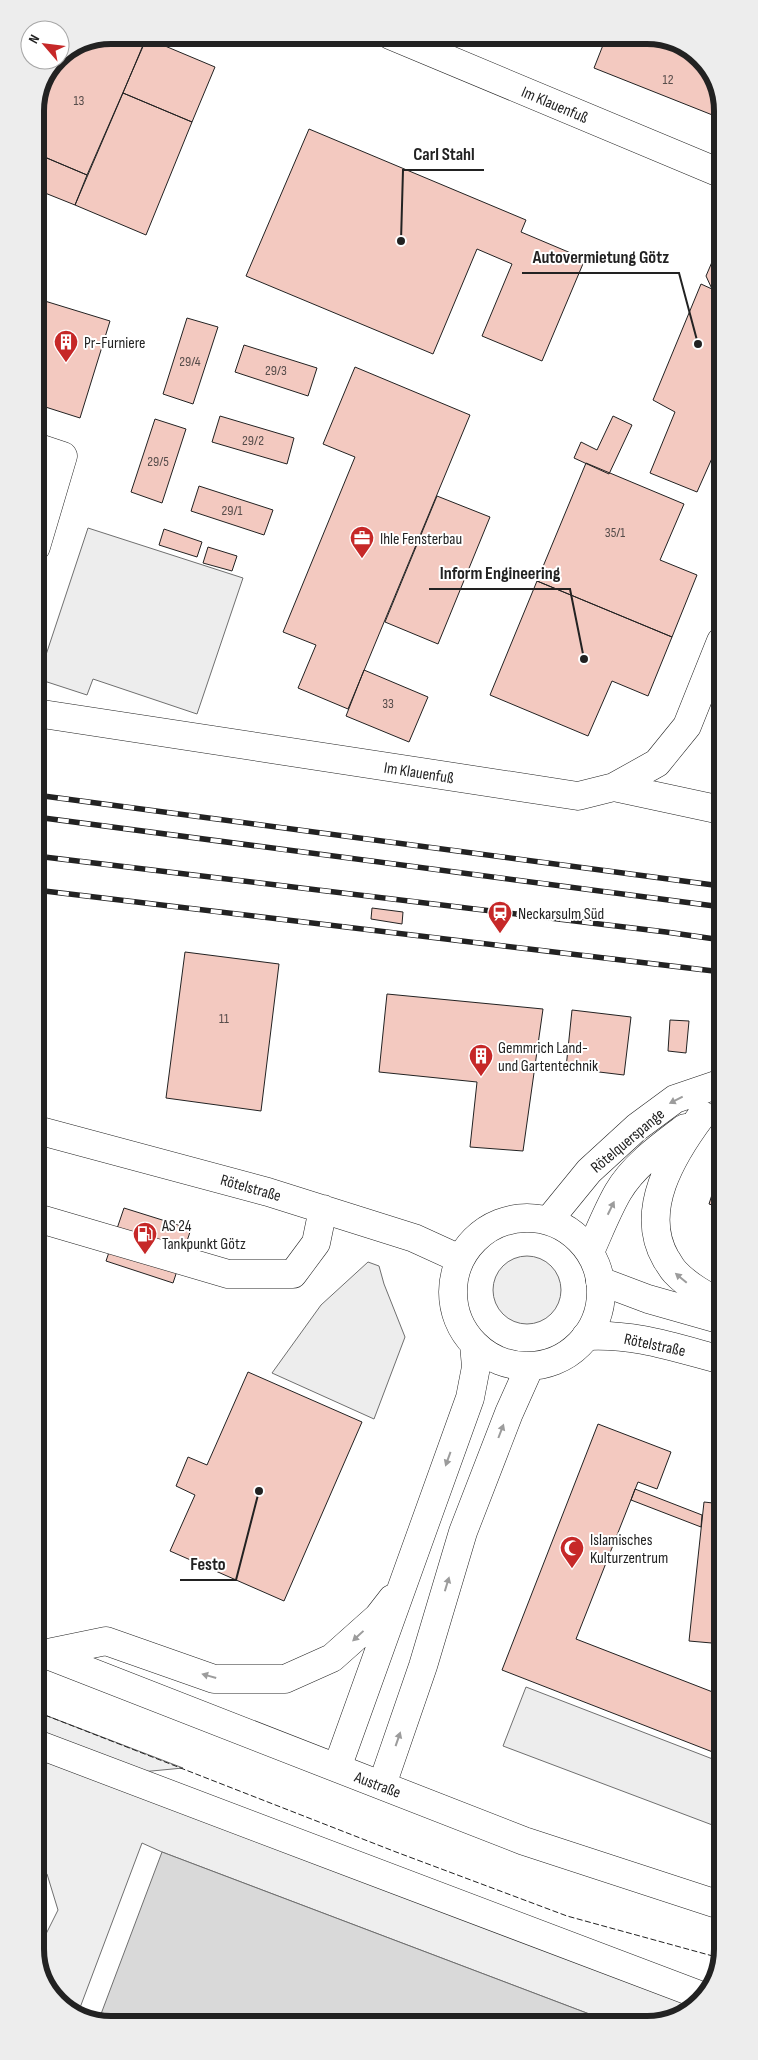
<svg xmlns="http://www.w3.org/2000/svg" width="758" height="2060" font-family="'Sofia Sans Condensed',sans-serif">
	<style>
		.grass { fill: #eee; stroke: #6f6f6f }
		.parking { fill: #ededed; stroke: #6f6f6f }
		.water { fill: #d9d9d9; stroke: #6f6f6f }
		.building { fill: #f3c9c0; stroke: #222 }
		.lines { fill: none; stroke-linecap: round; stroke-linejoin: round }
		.minor-casing { stroke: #222; stroke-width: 29 }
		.major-casing { stroke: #222; stroke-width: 29 }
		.minor { stroke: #fff; stroke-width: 28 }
		.major { stroke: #fff; stroke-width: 28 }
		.rail-casing { stroke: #222; stroke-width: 5.5 }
		.rail { stroke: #fff; stroke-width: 4; stroke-dasharray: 11; stroke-linecap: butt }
		.fence { stroke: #222; stroke-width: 1; stroke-dasharray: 6 2.5; stroke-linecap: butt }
		.oneway { fill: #9c9c9c }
		.labels { text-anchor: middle; stroke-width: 4; stroke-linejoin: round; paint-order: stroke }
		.number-label { font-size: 14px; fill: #564c4a }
		.street-label { font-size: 16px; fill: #222; stroke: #fff }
		.poi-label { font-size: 16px; fill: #222; stroke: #fff; text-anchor: start }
		.rim { fill: none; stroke: #222; stroke-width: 6 }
		.leader { fill: none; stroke: #222; stroke-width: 2 }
		.callout-dot { fill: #222; stroke: #fff; stroke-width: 2 }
		.callout-label { font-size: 18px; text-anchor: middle; font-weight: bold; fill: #222; stroke: #fff; stroke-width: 4; stroke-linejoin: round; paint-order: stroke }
	</style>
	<rect width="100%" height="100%" fill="#fff"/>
	<path class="grass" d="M493 1290a34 34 0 1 1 68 0a34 34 0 1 1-68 0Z
		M37 1712 183 1768 141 1772 37 1732Z
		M37 1753 696 2003 667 2022 613 2023 162 1852 142 1843 78 2013 61 2006 38 1969V1950L58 1910 47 1874 38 1864Z"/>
	<path class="parking" d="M88 528 243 578 197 714 93 679 87 695 38 679Z
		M368 1262 379 1266 384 1284 405 1337 374 1419 272 1373 321 1305Z
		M526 1687 723 1763V1829L503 1746Z"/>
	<path class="water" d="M162 1852 613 2023 106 2025 98 2022Z"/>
	<path class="building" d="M111 35H148L87 175 35 153V108L56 60H60V56Z
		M155 35H185L180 45Z
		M607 35H652L697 54 720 91V118L594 68Z
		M146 38 215 67 192 122 123 93Z
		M123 93 192 122 146 235 75 205Z
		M309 129 526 220 521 232 585 259 542 361 482 336 512 264 477 249 433 354 246 276Z
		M35 153 87 175 75 205 35 189Z
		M721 241V438L697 492 650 473 675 412 653 400 701 284 712 289 706 276Z
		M35 298 110 321 80 418 36 404Z
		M187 318 218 327 193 404 163 394Z
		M244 345 317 368 308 396 235 372Z
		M355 367 470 415 348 709 298 688 316 645 283 632 355 457 323 444Z
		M220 416 294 438 287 464 212 442Z
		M613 416 632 425 609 474 574 458 581 442 597 450Z
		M155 419 186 429 162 503 131 492Z
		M586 463 684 504 660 560 697 575 672 637 537 581Z
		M36 472 47 476 36 512Z
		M199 486 273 510 264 535 191 511Z
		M437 496 490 517 438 644 385 622Z
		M164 529 202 542 197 557 159 545Z
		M208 547 237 556 232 571 203 563Z
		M537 581 672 637 648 696 612 681 588 736 490 695Z
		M364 670 428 697 409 742 346 716Z
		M372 908 403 912 402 924 371 919Z
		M185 952 279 964 261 1111 166 1098Z
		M387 994 543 1009 523 1151 470 1147 477 1082 379 1072Z
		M572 1010 631 1017 624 1075 566 1068Z
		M670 1020 689 1021 686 1053 668 1051Z
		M718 1176 722 1177V1208L709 1204Z
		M124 1208 191 1229 173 1283 106 1261Z
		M248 1372 362 1422 284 1601 170 1551 195 1495 176 1486 188 1457 207 1465Z
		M598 1424 671 1452 657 1489 638 1482 576 1639 723 1696V1756L502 1670Z
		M635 1489 702 1515 701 1527 631 1500Z
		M704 1502 722 1504 723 1644 689 1641Z"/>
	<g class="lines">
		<defs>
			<path id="minor" d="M390 35 720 173
				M36 447 63 456 36 547
				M36 713 578 796 614 787 657 763 687 726 721 641
				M614 787 721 810
				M37 1130 268 1192 414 1238 460 1259
				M37 1218 228 1274H293L316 1243 323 1209
				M600 1281 648 1299 722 1320
				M586 1336C634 1333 676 1348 722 1360
				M37 1744 705 1997"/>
			<path id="major" d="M702 1115C672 1155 638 1211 666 1259 669 1263 671 1268 675 1272 688 1286 705 1295 722 1304
				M453 1292a74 74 0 1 1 148 0a74 74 0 1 1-148 0Z
				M549 1220 589 1171 637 1127 675 1099 722 1083
				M590 1252C599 1232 607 1211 618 1192 633 1166 661 1146 685 1128
				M37 1651 524 1841 723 1906
				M43 1654 106 1641 214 1679H285L332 1658 378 1617 392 1599
				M337 1768 470 1398 476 1367 474 1344
				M382 1785 423 1666 463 1532 509 1413 530 1366"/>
		</defs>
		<use href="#minor" class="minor-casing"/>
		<use href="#major" class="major-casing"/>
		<use href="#minor" class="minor"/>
		<use href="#major" class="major"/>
		<defs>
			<path id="rail" d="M36 795 721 886
				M36 817 722 907
				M36 856 666 932 722 940
				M36 890 722 972"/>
		</defs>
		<use href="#rail" class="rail-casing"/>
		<use href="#rail" class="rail"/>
		<path class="fence" d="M37 1712 396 1852 567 1916 720 1958"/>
	</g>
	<defs><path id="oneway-solid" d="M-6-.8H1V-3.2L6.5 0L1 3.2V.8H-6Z" transform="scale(1.25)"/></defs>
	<g class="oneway">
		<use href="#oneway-solid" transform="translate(676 1100) rotate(153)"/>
		<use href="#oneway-solid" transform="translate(611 1208) rotate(-64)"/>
		<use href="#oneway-solid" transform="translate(681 1278) rotate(-140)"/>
		<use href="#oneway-solid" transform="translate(501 1431) rotate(-69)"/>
		<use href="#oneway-solid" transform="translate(448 1459) rotate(110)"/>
		<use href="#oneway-solid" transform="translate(447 1584) rotate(-73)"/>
		<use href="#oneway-solid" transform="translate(358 1636) rotate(137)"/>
		<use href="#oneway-solid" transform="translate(209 1676) rotate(-164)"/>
		<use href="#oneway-solid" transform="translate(398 1739) rotate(-71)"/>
	</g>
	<defs>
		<symbol id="building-pin" viewBox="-11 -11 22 30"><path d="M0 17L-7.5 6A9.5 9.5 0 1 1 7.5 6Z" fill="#c62828" stroke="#fff"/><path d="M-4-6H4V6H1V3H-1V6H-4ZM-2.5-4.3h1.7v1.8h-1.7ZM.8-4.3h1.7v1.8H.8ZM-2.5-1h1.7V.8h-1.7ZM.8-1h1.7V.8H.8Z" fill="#fff"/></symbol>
		<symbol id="office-pin" viewBox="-11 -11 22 30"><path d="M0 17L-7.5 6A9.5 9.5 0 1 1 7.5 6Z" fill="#c62828" stroke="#fff"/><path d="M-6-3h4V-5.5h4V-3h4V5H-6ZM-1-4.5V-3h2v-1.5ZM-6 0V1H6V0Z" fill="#fff"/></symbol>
		<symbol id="station-pin" viewBox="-11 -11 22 30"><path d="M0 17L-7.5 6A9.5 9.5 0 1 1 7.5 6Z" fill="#c62828" stroke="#fff"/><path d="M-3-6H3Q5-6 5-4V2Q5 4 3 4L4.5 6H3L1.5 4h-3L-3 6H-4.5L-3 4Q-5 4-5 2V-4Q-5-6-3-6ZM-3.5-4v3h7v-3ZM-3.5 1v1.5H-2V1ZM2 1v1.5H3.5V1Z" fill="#fff"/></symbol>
		<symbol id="fuel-pin" viewBox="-11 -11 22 30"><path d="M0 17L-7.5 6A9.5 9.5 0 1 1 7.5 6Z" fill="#c62828" stroke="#fff"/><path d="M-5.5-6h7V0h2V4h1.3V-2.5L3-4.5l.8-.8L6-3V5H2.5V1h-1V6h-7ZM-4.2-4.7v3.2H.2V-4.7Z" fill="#fff"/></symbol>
		<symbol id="mosque-pin" viewBox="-11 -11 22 30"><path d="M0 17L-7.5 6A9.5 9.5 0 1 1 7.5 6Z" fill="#c62828" stroke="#fff"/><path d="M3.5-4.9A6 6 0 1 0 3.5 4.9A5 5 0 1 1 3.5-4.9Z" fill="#fff"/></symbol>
	</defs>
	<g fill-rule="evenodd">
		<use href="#building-pin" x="52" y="328" width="28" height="38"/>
		<use href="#office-pin" x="348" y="524" width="28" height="38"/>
		<use href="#station-pin" x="486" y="899" width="28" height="38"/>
		<use href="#building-pin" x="467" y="1042" width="28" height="38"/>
		<use href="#fuel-pin" x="131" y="1220" width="28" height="38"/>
		<use href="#mosque-pin" x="558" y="1534" width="28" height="38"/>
	</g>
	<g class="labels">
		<g class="number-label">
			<text x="668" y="84">12</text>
			<text x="79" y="105">13</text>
			<text x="190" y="366">29/4</text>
			<text x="276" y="375">29/3</text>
			<text x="253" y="445">29/2</text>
			<text x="158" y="466">29/5</text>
			<text x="232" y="515">29/1</text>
			<text x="615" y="537">35/1</text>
			<text x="388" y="708">33</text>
			<text x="224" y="1023">11</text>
		</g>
		<g class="street-label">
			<text transform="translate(555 104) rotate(23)" y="6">Im Klauenfuß</text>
			<text transform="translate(419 772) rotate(9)" y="6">Im Klauenfuß</text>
			<text transform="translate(627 1140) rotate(-40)" y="6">Rötelquerspange</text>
			<text transform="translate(251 1187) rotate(16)" y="6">Rötelstraße</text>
			<text transform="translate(655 1344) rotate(12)" y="6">Rötelstraße</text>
			<text transform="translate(378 1784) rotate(21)" y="6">Austraße</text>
		</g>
		<g class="poi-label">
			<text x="84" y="348">Pr-Furniere</text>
			<text x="380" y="544">Ihle Fensterbau</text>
			<text x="518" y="919">Neckarsulm Süd</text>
			<text x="498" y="1053">Gemmrich Land-<tspan x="498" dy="18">und Gartentechnik</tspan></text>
			<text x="162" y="1231">AS 24<tspan x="162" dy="18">Tankpunkt Götz</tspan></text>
			<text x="590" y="1545">Islamisches<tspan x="590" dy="18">Kulturzentrum</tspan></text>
		</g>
	</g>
	<path d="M0 0H758V2060H0ZM111 44H647A67 67 0 0 1 714 111V1949A67 67 0 0 1 647 2016H111A67 67 0 0 1 44 1949V111A67 67 0 0 1 111 44Z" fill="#ededed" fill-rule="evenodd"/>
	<path class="rim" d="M111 44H647A67 67 0 0 1 714 111V1949A67 67 0 0 1 647 2016H111A67 67 0 0 1 44 1949V111A67 67 0 0 1 111 44Z"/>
	<path class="leader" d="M401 241L403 170H484M698 344L679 273H522M584 659L570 589H429M259 1491L236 1580H180"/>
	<g class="callout-dot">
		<circle cx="401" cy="241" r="5"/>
		<circle cx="698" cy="344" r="5"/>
		<circle cx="584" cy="659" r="5"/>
		<circle cx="259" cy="1491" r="5"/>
	</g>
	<g class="callout-label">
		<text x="444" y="160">Carl Stahl</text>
		<text x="601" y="263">Autovermietung Götz</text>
		<text x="500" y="579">Inform Engineering</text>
		<text x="208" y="1570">Festo</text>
	</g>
	<g transform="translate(45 45) rotate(298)"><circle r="24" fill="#ffffff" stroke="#a7a7a7"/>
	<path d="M0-4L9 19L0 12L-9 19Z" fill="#c62828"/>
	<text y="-8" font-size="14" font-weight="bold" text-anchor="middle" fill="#222222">N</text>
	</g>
</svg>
